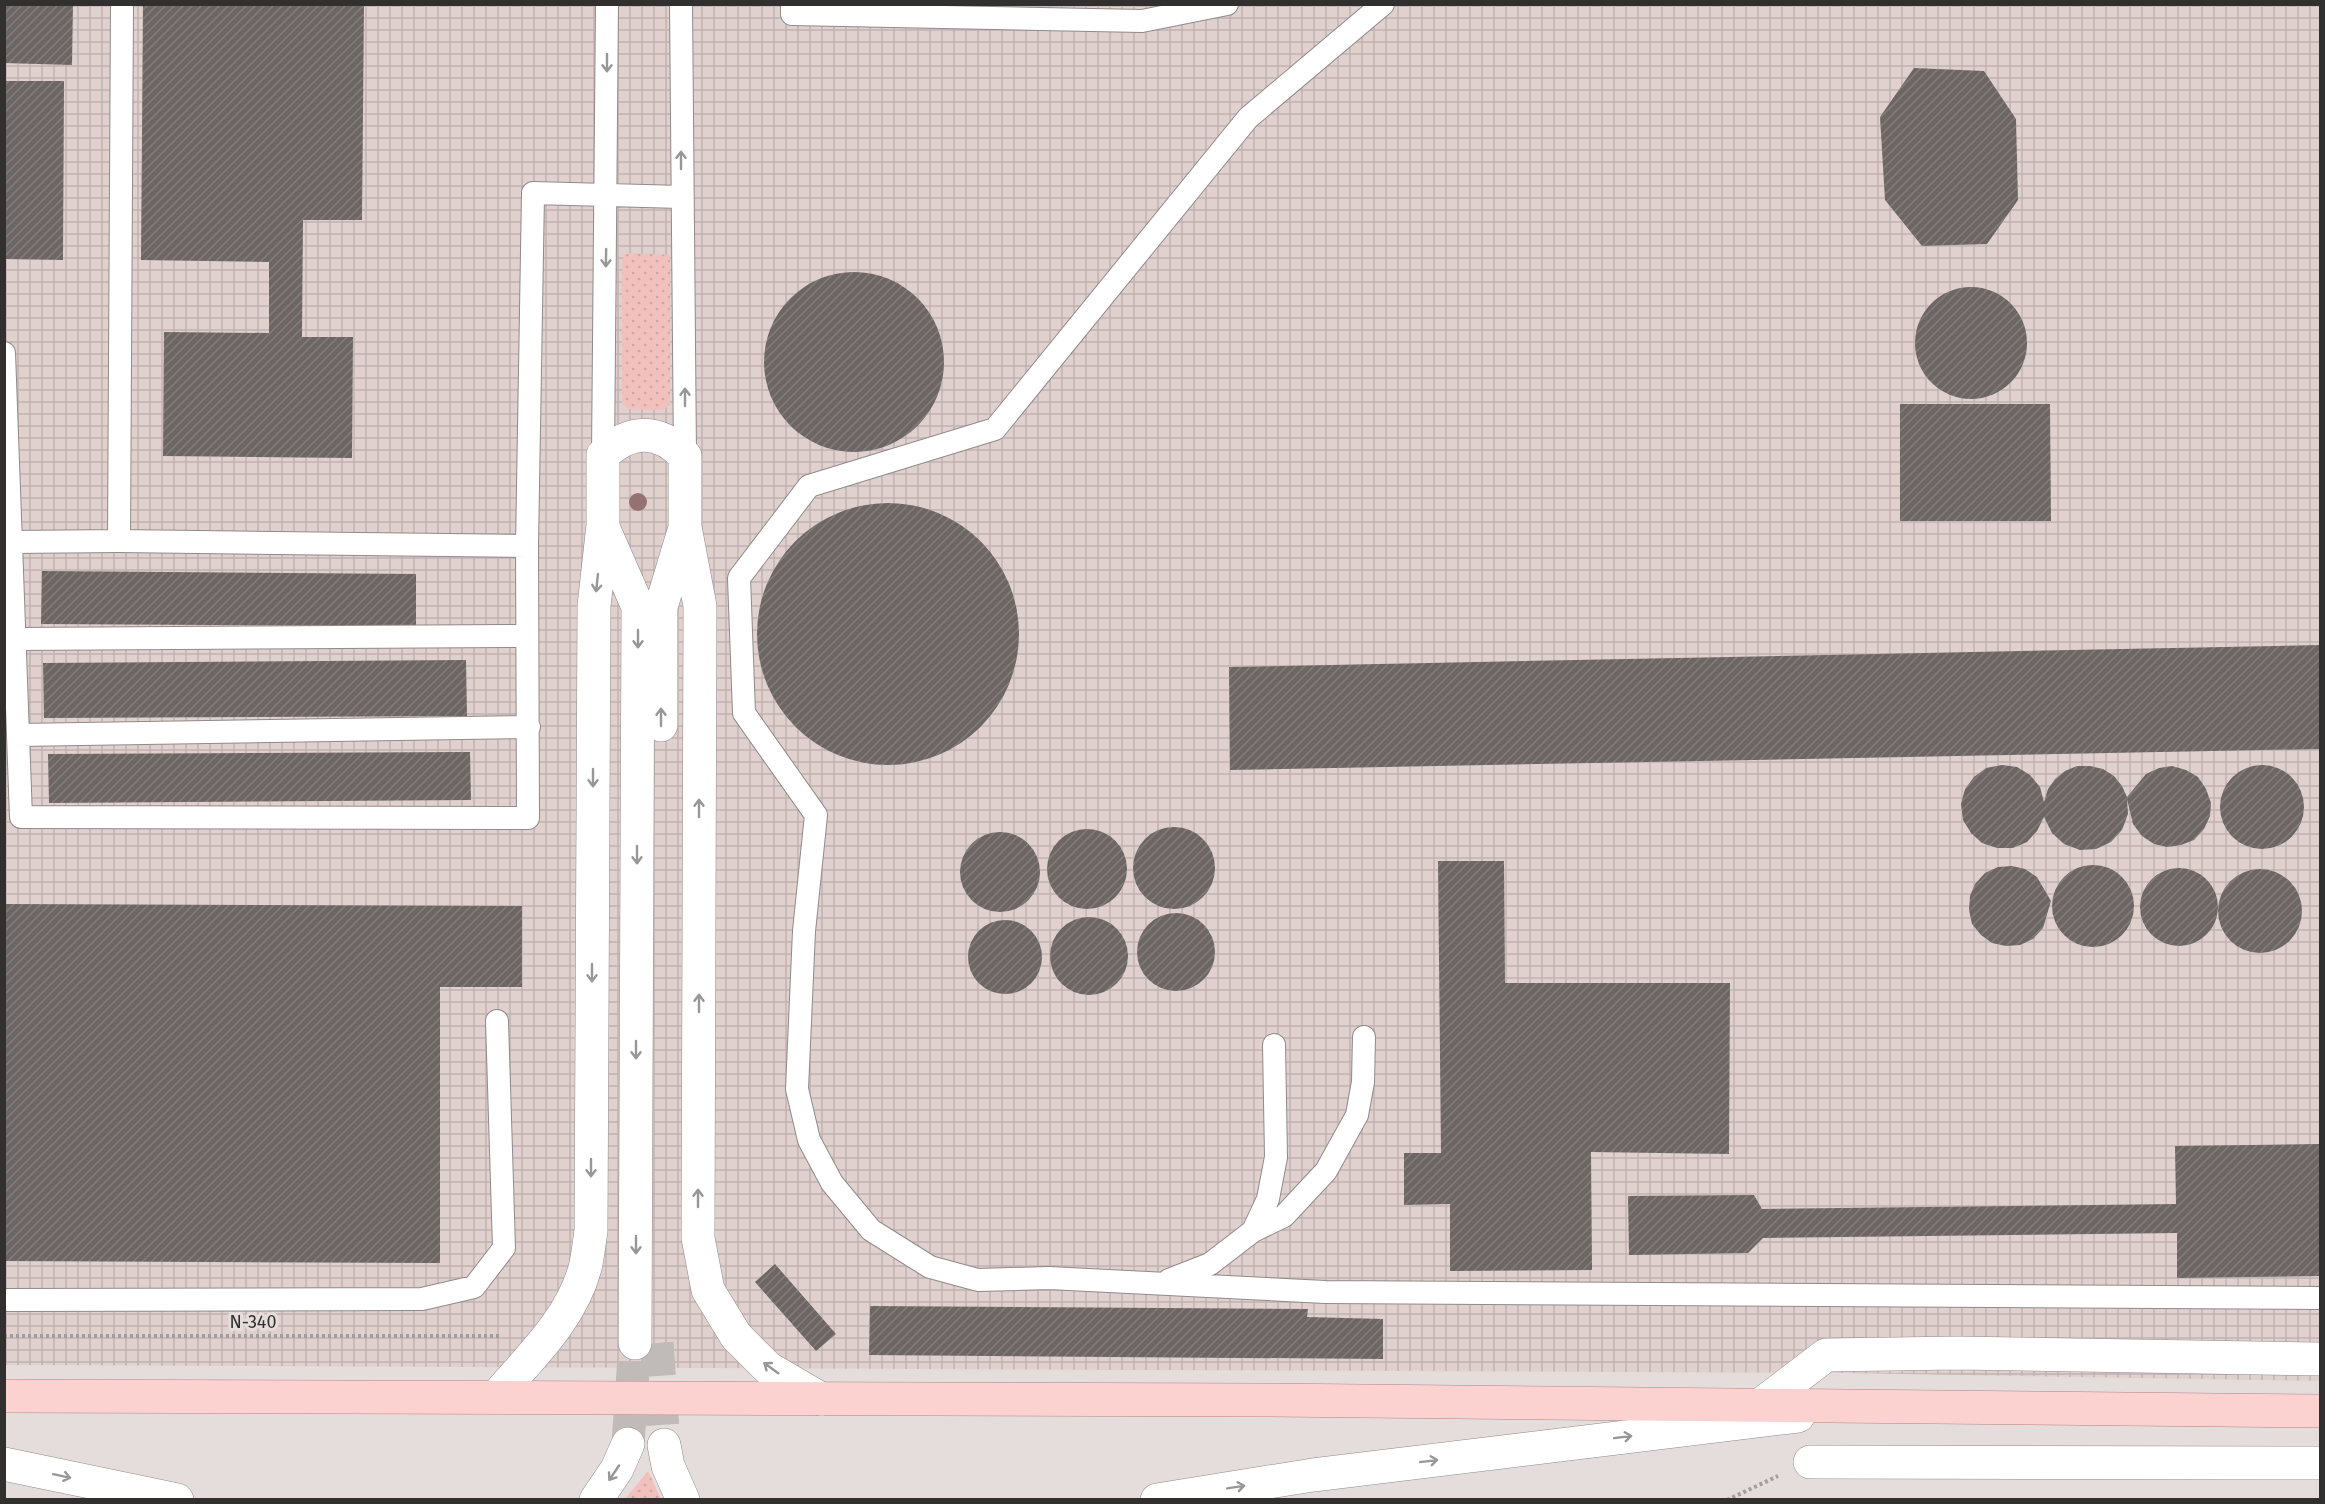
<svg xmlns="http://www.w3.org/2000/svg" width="2325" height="1504" font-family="'Fira Sans',sans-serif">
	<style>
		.industrial { fill: url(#industrial-grid) }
		.grass { fill: url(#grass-dots) }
		.building { fill: url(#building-hatch) }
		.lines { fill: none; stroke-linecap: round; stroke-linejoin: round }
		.minor-tunnel { stroke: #c0bab9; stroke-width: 33; stroke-dasharray: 33 16; stroke-linecap: butt }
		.service-casing { stroke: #918a8a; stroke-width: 24 }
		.minor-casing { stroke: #918a8a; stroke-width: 34 }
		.primary-casing { stroke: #b38584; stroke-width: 34 }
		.path { stroke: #a29c9c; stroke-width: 4; stroke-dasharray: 3 3; stroke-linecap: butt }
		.service { stroke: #fff; stroke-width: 22 }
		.minor { stroke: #fff; stroke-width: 33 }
		.primary { stroke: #fbd2d0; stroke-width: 33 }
		.tree { fill: #957272 }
		.oneway { stroke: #989797 }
		.labels { text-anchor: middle; stroke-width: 6; stroke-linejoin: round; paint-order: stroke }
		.street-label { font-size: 18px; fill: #322f2f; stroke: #e4dddc }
	</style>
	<defs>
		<pattern id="industrial-grid" width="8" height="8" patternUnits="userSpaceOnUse" patternTransform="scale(1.5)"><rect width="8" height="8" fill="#e0d0ce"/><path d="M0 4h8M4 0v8" fill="none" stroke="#c1b3b1"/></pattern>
		<pattern id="grass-dots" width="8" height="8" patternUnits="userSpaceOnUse" patternTransform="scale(1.5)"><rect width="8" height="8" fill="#f2c1be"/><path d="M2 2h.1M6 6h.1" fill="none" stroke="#d0a6a4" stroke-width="1.8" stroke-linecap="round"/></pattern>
		<pattern id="building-hatch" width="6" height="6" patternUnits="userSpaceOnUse" patternTransform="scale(1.5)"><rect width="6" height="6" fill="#6d6665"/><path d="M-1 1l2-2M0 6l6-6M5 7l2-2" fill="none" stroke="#827d7c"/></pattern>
	</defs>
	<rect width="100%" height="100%" fill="#e4dddc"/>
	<path class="industrial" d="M5 5H2320V1381L1845 1373 5 1365Z"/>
	<path class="grass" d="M630 253 670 255V403L665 409 662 410 628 409 622 402V262L624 255Z
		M648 1471 661 1499H625Z"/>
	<path class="building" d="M4 4H73L72 65 4 63Z
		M143 4H364L362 220H303L302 337H353L352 458 163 456 164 332 269 333V262L141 260Z
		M1914 68 1984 71 2016 119 2018 200 1987 244 1922 246 1885 200 1880 117Z
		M4 81H64L63 260 4 259Z
		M764 362a90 90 0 1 1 180 0a90 90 0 1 1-180 0Z
		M1915 343a56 56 0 1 1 112 0a56 56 0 1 1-112 0Z
		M1900 404H2050L2051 521H1900Z
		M757 634a131 131 0 1 1 262 0a131 131 0 1 1-262 0Z
		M42 571 416 574V626L41 624Z
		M2320 645V749L1230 770 1229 667Z
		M466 660 467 716 44 718 43 663Z
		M470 752 471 800 49 803 48 754Z
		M2220 807a42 42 0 1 1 84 0a42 42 0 1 1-84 0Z
		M2002 765 2017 767 2030 775 2040 787 2044 802 2048 789 2055 779 2065 771 2077 766H2090L2103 769 2114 776 2122 786 2127 797 2146 774 2159 768 2172 766 2186 770 2198 777 2206 789 2211 803 2210 816 2204 829 2194 840 2181 845 2167 847 2154 844 2142 836 2133 824 2127 799 2128 814 2122 830 2111 842 2096 849 2080 850 2064 844 2052 833 2044 817 2037 831 2027 842 2013 848H1997L1982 843 1971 833 1963 820 1961 804 1965 789 1974 777 1986 768Z
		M1133 868a41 41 0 1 1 82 0a41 41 0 1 1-82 0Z
		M1047 869a40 40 0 1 1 80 0a40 40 0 1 1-80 0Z
		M960 872a40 40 0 1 1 80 0a40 40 0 1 1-80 0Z
		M1438 861H1504L1505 983H1730L1729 1154 1591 1152 1592 1270 1450 1271V1204L1404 1205V1153H1441Z
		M2052 906a41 41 0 1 1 82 0a41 41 0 1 1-82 0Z
		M2012 866 2025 869 2037 877 2051 901 2043 928 2033 939 2020 945 2006 946 1992 943 1981 935 1972 924 1969 910 1970 896 1975 884 1985 873 1998 867Z
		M2140 907a39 39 0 1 1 78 0a39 39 0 1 1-78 0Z
		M2218 911a42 42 0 1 1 84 0a42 42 0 1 1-84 0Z
		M4 904 522 906V987H440V1263L4 1261Z
		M1137 952a39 39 0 1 1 78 0a39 39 0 1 1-78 0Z
		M1050 956a39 39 0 1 1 78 0a39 39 0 1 1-78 0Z
		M968 957a37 37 0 1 1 74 0a37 37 0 1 1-74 0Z
		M2320 1144V1276L2177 1278V1233L1763 1238 1748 1253 1629 1255 1628 1196 1754 1195 1762 1209 2176 1204 2175 1146Z
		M775 1264 836 1334 816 1351 755 1282Z
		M870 1306 1308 1309 1307 1317 1383 1319V1359L869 1355Z"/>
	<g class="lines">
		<path class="minor-tunnel" d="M657 1343 664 1445
			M628 1444 635 1343"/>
		<defs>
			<path id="service" d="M681 4 685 456
				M792 4V14L1142 21 1227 4
				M1383 4 1248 118 995 429 809 486 739 578 744 713 816 815 804 931 797 1089 809 1140 832 1183 871 1230 930 1267 978 1280 1049 1278 1325 1292 2320 1298
				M4 353 21 817 528 818 527 546 533 193 682 197
				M603 455 607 4
				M119 541 122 4
				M11 542 119 541 527 546
				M15 639 527 636
				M18 735 529 727
				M1253 1231 1268 1199 1276 1157 1274 1045
				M1169 1280 1210 1264 1253 1231 1284 1216 1326 1171 1357 1115 1363 1082 1364 1037
				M4 1300 422 1299 474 1287 504 1248 497 1021"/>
			<path id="minor" d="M603 527 638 607 635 1343
				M661 725V607L684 531
				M496 1397C529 1358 571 1320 585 1268 588 1256 589 1243 591 1231L594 606 603 525V455C630 429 659 428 685 456V527L700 606 698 1238 708 1290 736 1336 768 1368 821 1399
				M1759 1406 1826 1355 1958 1353 2320 1359
				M664 1445 668 1466 683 1500
				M1810 1462 2320 1463
				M4 1464 177 1500
				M596 1500 617 1469 628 1444
				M1157 1500 1313 1475 1798 1416"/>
			<path id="primary" d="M4 1396 1260 1400 2320 1411"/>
		</defs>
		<use href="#service" class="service-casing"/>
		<use href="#minor" class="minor-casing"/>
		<use href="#primary" class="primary-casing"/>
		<path class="path" d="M4 1336H502
			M1727 1500 1778 1476"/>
		<use href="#service" class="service"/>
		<use href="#minor" class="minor"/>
		<use href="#primary" class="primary"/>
	</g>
	<circle class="tree" cx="638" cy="502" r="9"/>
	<defs><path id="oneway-shaft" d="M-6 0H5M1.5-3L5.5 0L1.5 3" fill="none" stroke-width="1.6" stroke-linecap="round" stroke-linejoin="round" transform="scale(1.5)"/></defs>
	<g class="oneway">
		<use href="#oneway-shaft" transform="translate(607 63) rotate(90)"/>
		<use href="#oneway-shaft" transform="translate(681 160) rotate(-90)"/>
		<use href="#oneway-shaft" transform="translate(606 258) rotate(91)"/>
		<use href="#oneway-shaft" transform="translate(685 397) rotate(-90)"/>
		<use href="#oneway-shaft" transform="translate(597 583) rotate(96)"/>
		<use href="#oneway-shaft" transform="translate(638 639) rotate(90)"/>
		<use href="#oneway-shaft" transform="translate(661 717) rotate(-90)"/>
		<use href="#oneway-shaft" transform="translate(593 778) rotate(90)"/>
		<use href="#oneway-shaft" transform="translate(699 808) rotate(-90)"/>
		<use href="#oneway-shaft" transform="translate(637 855) rotate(90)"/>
		<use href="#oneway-shaft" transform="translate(592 973) rotate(90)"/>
		<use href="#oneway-shaft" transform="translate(699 1003) rotate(-90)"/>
		<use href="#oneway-shaft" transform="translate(636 1050) rotate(90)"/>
		<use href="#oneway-shaft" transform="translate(591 1168) rotate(90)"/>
		<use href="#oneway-shaft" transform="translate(698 1198) rotate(-90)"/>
		<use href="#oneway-shaft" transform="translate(636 1245) rotate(90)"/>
		<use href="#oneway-shaft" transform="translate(771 1368) rotate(-144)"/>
		<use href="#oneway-shaft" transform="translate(1623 1437) rotate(-7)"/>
		<use href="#oneway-shaft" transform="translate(1429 1461) rotate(-7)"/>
		<use href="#oneway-shaft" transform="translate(614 1473) rotate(124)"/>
		<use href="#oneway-shaft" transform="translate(62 1476) rotate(12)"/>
		<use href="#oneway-shaft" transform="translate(1236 1487) rotate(-9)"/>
	</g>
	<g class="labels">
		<g class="street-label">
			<text x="253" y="1328">N-340</text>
		</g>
	</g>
	<rect width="2325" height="1504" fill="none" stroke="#322f2f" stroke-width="12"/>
</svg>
